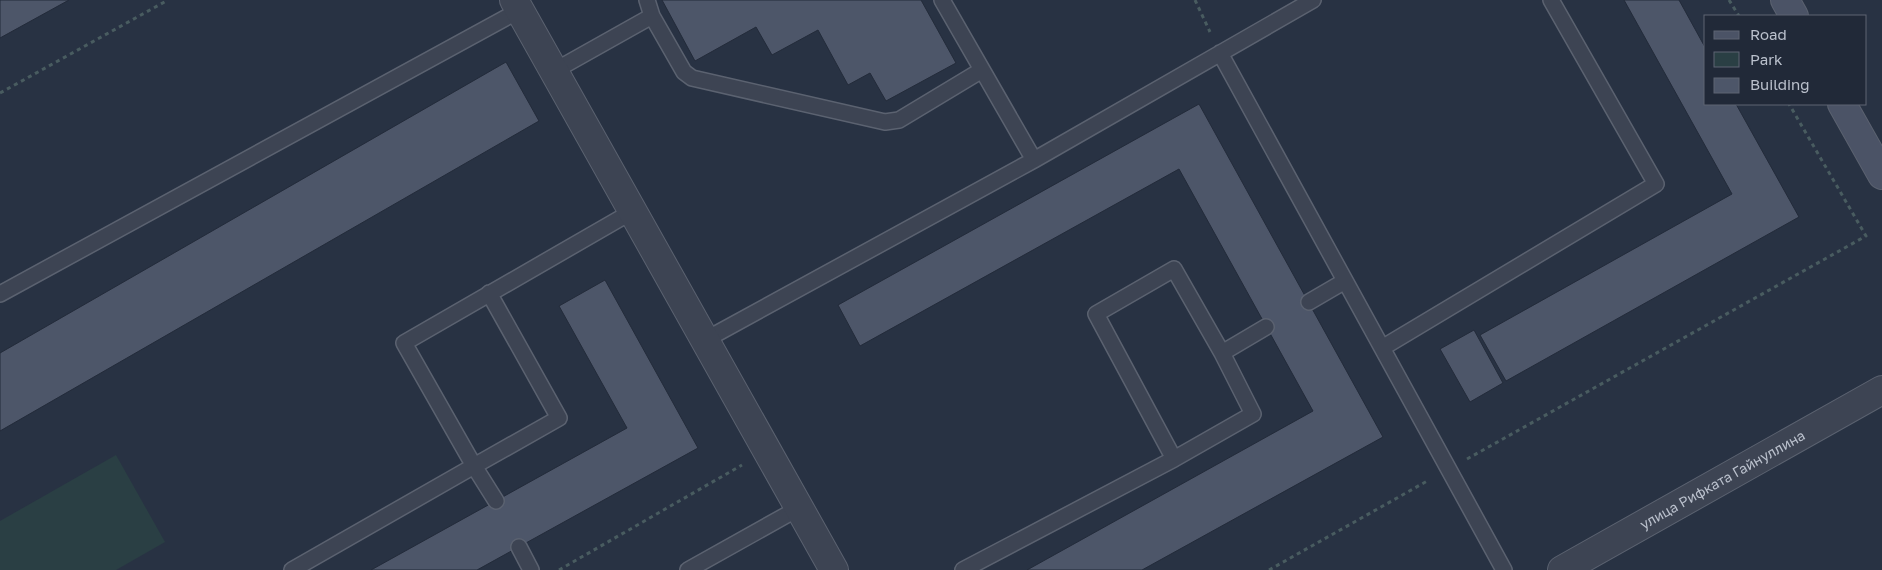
<svg xmlns="http://www.w3.org/2000/svg" width="1882" height="570" font-family="'Golos Text',sans-serif">
	<style>
		.green { fill: #2a3f44 }
		.building { fill: #4d5669; stroke: #232b3a }
		.lines { fill: none; stroke-linecap: round; stroke-linejoin: round }
		.lane-casing { stroke: #5b6270; stroke-width: 18 }
		.street-casing { stroke: #5b6270; stroke-width: 30 }
		.secondary-casing { stroke: #5b6270; stroke-width: 30 }
		.path { stroke: #495c60; stroke-width: 3; stroke-dasharray: 4 4; stroke-linecap: butt }
		.lane { stroke: #3d4453; stroke-width: 15 }
		.street { stroke: #3d4453; stroke-width: 28 }
		.secondary { stroke: #4b5366; stroke-width: 28 }
		.labels { text-anchor: middle; stroke-width: 4.5; stroke-linejoin: round; paint-order: stroke }
		.street-label { font-size: 14px; fill: #bac0cc; stroke: #212938 }
	</style>
	<rect width="100%" height="100%" fill="#283243"/>
	<path class="green" d="M116 455 165 542 116 570H0V521Z"/>
	<path class="building" d="M0 0H69L0 38Z
		M662 0H921L956 63 886 101 870 73 848 85 818 30 772 55 756 27 695 61Z
		M1624 0H1679L1706 49V104H1736L1799 217 1506 381 1480 335 1732 194Z
		M506 62 539 121 0 431V353Z
		M1199 104 1383 437 1142 570H1027L1313 411 1179 169 860 346 838 305Z
		M605 280 698 448 477 570H371L627 428 559 306Z
		M1474 330 1503 383 1470 402 1440 349Z"/>
	<g class="lines">
		<defs>
			<path id="lane" d="M647 0 652 16 684 72 692 78 885 122 899 120 982 70
				M942 0 1034 160
				M1220 53 1504 570
				M554 71 652 16
				M489 293 559 418 474 466 496 501
				M0 294 520 10
				M1309 302 1345 281
				M705 340 1034 160 1313 0
				M1382 348 1656 184 1551 0
				M1222 353 1266 327
				M519 547 531 570
				M292 570 474 466 404 343 633 211
				M688 570 799 508
				M963 570 1174 459 1253 414 1222 353 1174 269 1096 314 1174 459"/>
			<g id="street">
				<path d="M514 0 834 570"/>
				<path id="s1" d="M1562 570 1882 390"/>
			</g>
			<path id="secondary" d="M1785 0 1794 16
				M1842 104 1882 175"/>
		</defs>
		<use href="#lane" class="lane-casing"/>
		<use href="#street" class="street-casing"/>
		<use href="#secondary" class="secondary-casing"/>
		<path class="path" d="M1195 0 1210 32
			M1729 0 1739 16
			M0 93 168 0
			M1467 459 1866 236 1789 104
			M559 570 742 465
			M1269 570 1429 480"/>
		<use href="#lane" class="lane"/>
		<use href="#street" class="street"/>
		<use href="#secondary" class="secondary"/>
	</g>
	<g class="labels">
		<g class="street-label">
			<text dy="5" stroke="none"><textPath href="#s1" startOffset="184">улица Рифката Гайнуллина</textPath></text>
		</g>
	</g>
	<rect x="1704" y="15" width="162" height="90" fill="#212938" stroke="#5e6573"/>
	<rect x="1714" y="31" width="25" height="8" fill="#4b5366" stroke="#5e6573"/>
	<text x="1750" y="40" font-size="15" fill="#bac0cc">Road</text>
	<rect x="1714" y="52" width="25" height="15" fill="#2a3f44" stroke="#5e6573"/>
	<text x="1750" y="65" font-size="15" fill="#bac0cc">Park</text>
	<rect x="1714" y="78" width="25" height="15" fill="#4d5669" stroke="#5e6573"/>
	<text x="1750" y="90" font-size="15" fill="#bac0cc">Building</text>
</svg>
